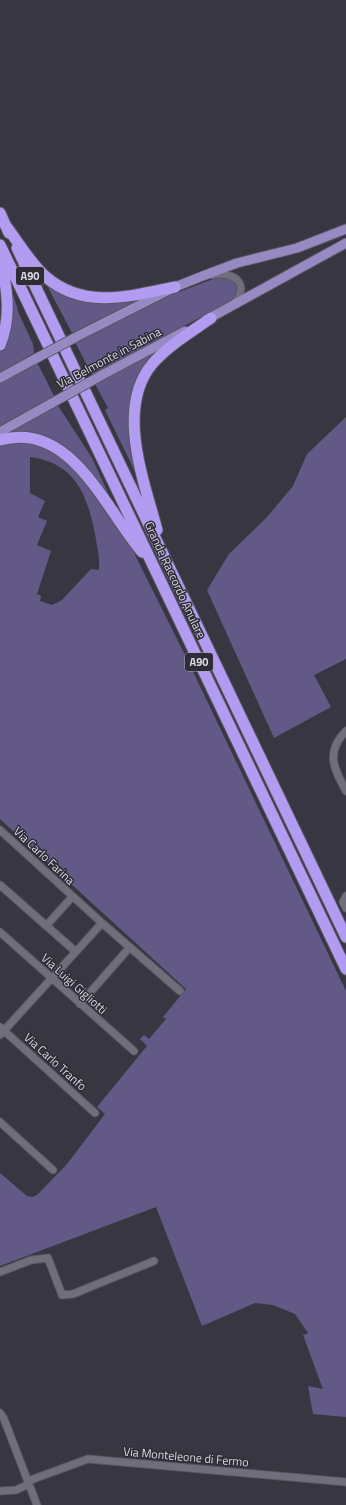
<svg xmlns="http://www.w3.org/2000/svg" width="346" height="1505" font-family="'Titillium Web',sans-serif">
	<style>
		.green { fill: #635986; fill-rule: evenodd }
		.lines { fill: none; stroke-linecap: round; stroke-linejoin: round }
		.minor-casing { stroke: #57555f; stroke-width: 9 }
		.major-casing { stroke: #57555f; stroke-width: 11 }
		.highway-casing { stroke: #57555f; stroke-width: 13 }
		.minor { stroke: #716e7b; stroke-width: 7 }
		.major { stroke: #978ac2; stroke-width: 9 }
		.highway { stroke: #b19cf2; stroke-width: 11 }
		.major-bridge-casing { stroke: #57555f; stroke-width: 11; stroke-linecap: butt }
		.major-bridge { stroke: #978ac2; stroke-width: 9 }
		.labels { text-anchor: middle; stroke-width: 3; stroke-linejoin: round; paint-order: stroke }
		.shield { fill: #2e2c37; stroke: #a6a4ad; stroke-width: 1 }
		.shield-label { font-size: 11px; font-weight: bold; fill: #dad8e0 }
		.street-label { font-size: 12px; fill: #dad8e0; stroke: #2e2c37 }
	</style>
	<rect width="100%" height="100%" fill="#383641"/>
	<path class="green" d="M42 276 65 291 150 296 72 333Z
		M221 276 236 281 239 291 233 300 92 375 75 342 158 300Z
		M11 287 19 314 33 344 34 353 0 373V351L3 344Z
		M167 345 134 396 142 486 105 410 108 408 95 384Z
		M37 362 54 396 0 426V381Z
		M57 404 92 458 109 495 107 496 70 451 0 435Z
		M346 417V659L314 675 331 707 274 738 207 590 229 554 267 517 293 486 307 454Z
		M12 442 37 443 74 465 123 531 186 657 346 991V1417L313 1414 308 1386 323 1389 303 1335 308 1333 295 1314 273 1305 255 1303 202 1326 156 1207 0 1266V1173L27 1196 33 1197 38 1194 67 1164 105 1114 97 1107 147 1046 140 1039 144 1035 149 1039 166 1019 163 1017 186 989 0 819V444ZM30 457C75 463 87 494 95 534 97 546 100 558 99 570L91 569 62 600 52 605 40 601 41 596 37 594 51 551 37 545 47 521 38 517 45 501 30 493Z"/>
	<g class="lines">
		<defs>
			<path id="minor" d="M212 275C233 271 251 283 234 304
				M346 731C325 752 334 769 346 791
				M0 830 102 923 180 991
				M0 885 75 951
				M346 896 343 902 346 908
				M46 926 72 897
				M0 932 134 1051
				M80 1004 130 947
				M0 1027 95 1113
				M0 1035 102 923
				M0 1122 53 1170
				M0 1272 31 1260 48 1258 62 1295 73 1294 154 1261
				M0 1413 4 1419 37 1505
				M28 1481 88 1459 346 1482
				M0 1491 16 1490 29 1484"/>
			<path id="major" d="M206 320 346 243
				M78 336 175 287 200 277 237 263 297 248 346 229
				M104 374 185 331
				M0 378 35 359
				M0 432 52 403"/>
			<path id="highway" d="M0 213 9 233
				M6 226C19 243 30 263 46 277 84 310 131 296 175 287
				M0 245 49 347
				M17 248 61 340
				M0 258C7 286 12 317 0 345
				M64 347 346 937
				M52 354 346 969
				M0 440C71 420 105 509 142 552
				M157 530C144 481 115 407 153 363 169 345 191 332 211 318"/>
		</defs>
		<use href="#minor" class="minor-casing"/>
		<use href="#major" class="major-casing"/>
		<use href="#highway" class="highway-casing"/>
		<use href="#minor" class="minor"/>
		<use href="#major" class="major"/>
		<use href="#highway" class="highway"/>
		<defs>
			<path id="major-bridge" d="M35 359 78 336
				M52 403 104 374"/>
		</defs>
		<use href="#major-bridge" class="major-bridge-casing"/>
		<use href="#major-bridge" class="major-bridge"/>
	</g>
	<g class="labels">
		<g class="shield">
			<rect x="16" y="267" width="28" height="18" rx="3"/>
			<rect x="185" y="653" width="28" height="18" rx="3"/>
		</g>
		<g class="shield-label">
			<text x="30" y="280">A90</text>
			<text x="199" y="666">A90</text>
		</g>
		<g class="street-label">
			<text transform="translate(109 358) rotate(-28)" y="4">Via Belmonte in Sabina</text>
			<text transform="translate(175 580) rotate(65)" y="4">Grande Raccordo Anulare</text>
			<text transform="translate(44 856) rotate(43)" y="4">Via Carlo Farina</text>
			<text transform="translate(74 984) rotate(42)" y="4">Via Luigi Gigliotti</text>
			<text transform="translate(55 1062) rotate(42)" y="4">Via Carlo Tranfo</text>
			<text transform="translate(186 1457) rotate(5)" y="4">Via Monteleone di Fermo</text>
		</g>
	</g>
</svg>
